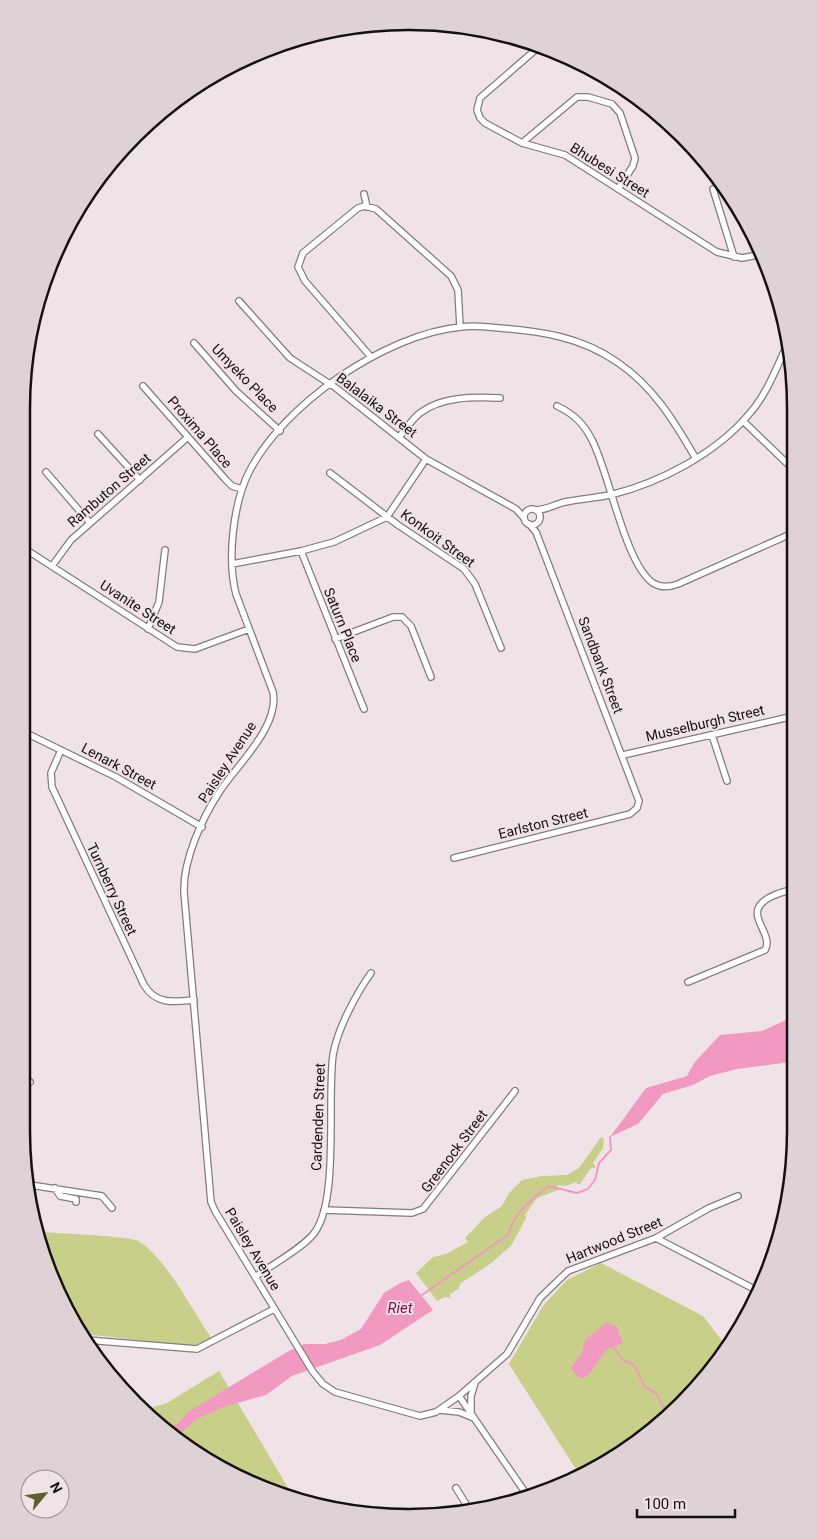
<svg xmlns="http://www.w3.org/2000/svg" width="817" height="1539" font-family="Roboto,sans-serif">
	<style>
		.green { fill: #c8cf88 }
		.water { fill: #f199c0 }
		.lines { fill: none; stroke-linecap: round; stroke-linejoin: round }
		.stream { stroke: #f199c0; stroke-width: 2 }
		.minor-casing { stroke: #867a7e; stroke-width: 8 }
		.minor { stroke: #fff; stroke-width: 5.5 }
		.labels { text-anchor: middle; stroke-width: 4; stroke-linejoin: round; paint-order: stroke }
		.street-label { font-size: 14px; fill: #151113; stroke: #f0e3e8 }
		.water-label { font-size: 15px; font-style: italic; fill: #760f4a; stroke: #f0e3e8 }
		.rim { fill: none; stroke: #151113; stroke-width: 2.5 }
	</style>
	<rect width="100%" height="100%" fill="#f0e3e8"/>
	<path class="green" d="M601 1137 604 1139 603 1148 593 1163 596 1167 590 1169 580 1184H577L576 1182 566 1186 558 1185V1190L537 1198 525 1215 526 1218 511 1246 490 1264 461 1283 458 1289 450 1294V1298L445 1297 437 1301 416 1273 433 1257 446 1254 468 1242 465 1238 485 1217 502 1206 509 1193 522 1180 542 1176 567 1175 579 1168Z
		M38 1232C53 1233 130 1236 138 1241 165 1256 193 1312 212 1339L193 1346 84 1334 42 1255Z
		M601 1263 703 1316 726 1346 664 1421 579 1474 509 1364 543 1306 567 1280Z
		M219 1371 294 1498 194 1453 147 1409 167 1403Z"/>
	<path class="water" d="M795 1016V1059L791 1062 737 1069 710 1076 693 1085 663 1094 638 1124 610 1137 646 1088 687 1076 694 1063 720 1035 762 1031Z
		M409 1280 433 1310 380 1345 292 1376 266 1395 223 1407 195 1420 177 1437 167 1428 178 1424 188 1412 287 1352 304 1344H325L341 1340 361 1329 384 1293 400 1283Z
		M607 1322 617 1327 623 1344C619 1345 612 1346 608 1349 596 1358 587 1395 571 1368L582 1352 585 1340Z"/>
	<g class="lines">
		<path class="stream" d="M422 1295 509 1234C513 1213 533 1199 548 1186L577 1193 588 1189 595 1180 599 1163 611 1150 610 1137
			M613 1347 623 1360 634 1365 645 1387 656 1393 668 1416"/>
		<defs>
			<path id="minor" d="M541 45 480 98 477 110 480 118 485 123 522 143 565 155 717 252 742 258 763 254
				M522 143 577 97H588L612 104 620 113 635 158 633 166 618 189
				M713 189 734 257
				M364 194 367 207
				M239 301 290 358 336 388 426 459 516 509 524 518
				M194 343 236 391 280 431
				M371 357 305 281 298 267 303 253 358 208 365 206 376 209 451 276 458 290 460 327
				M143 386 226 480 232 486 242 489
				M557 406C574 414 584 424 592 440 609 472 625 564 653 583 661 588 670 587 678 584L793 533
				M743 421 793 469
				M98 434 140 480
				M399 437C406 429 412 419 420 413 442 396 474 397 500 398
				M695 457C674 421 653 386 617 362 581 337 541 331 499 328 486 327 473 325 461 327 385 334 283 405 249 472 233 504 227 560 236 594L273 692C280 726 237 765 220 791 202 818 183 860 184 892L211 1202 215 1211 313 1372 323 1384 335 1392 420 1416 436 1412 459 1396 507 1354 540 1298 568 1271 656 1238 709 1208 738 1196
				M46 472 90 523
				M330 473 398 525 464 569 475 584 501 648
				M524 517a8 8 0 1 1 16 0a8 8 0 1 1-16 0Z
				M536 510C547 510 555 504 565 502 580 499 595 498 610 495 660 483 717 453 750 413 767 394 777 366 788 343
				M22 547 177 647 195 649 249 629
				M301 551 364 709
				M232 564 301 551 334 542 387 517 426 459
				M52 566 71 540 188 437
				M148 629 159 602 165 550
				M335 639 393 617H402L411 626 431 677
				M22 731 116 777 202 827
				M712 735 727 781
				M61 750 51 773 52 787 144 985C156 1005 174 1002 194 1000
				M623 755 794 716
				M454 858 630 814 637 808 639 801 536 532 529 524
				M688 982 765 950C774 935 747 917 762 903 769 895 784 892 794 889
				M21 1087 30 1082
				M30 1185 102 1196 112 1208
				M55 1188 60 1196 76 1199V1202
				M324 1210 412 1213 423 1209 515 1091
				M656 1238 758 1291
				M255 1277C270 1266 306 1246 315 1232 339 1198 327 1099 333 1055 337 1030 356 994 371 973
				M87 1340 197 1349 274 1309
				M459 1396 527 1495
				M440 1410 459 1412 474 1418
				M471 1412V1396L475 1383
				M456 1488 469 1509"/>
		</defs>
		<use href="#minor" class="minor-casing"/>
		<use href="#minor" class="minor"/>
	</g>
	<g class="labels">
		<g class="street-label">
			<text transform="translate(610 170) rotate(32)" y="5">Bhubesi Street</text>
			<text transform="translate(245 378) rotate(46)" y="5">Umyeko Place</text>
			<text transform="translate(377 405) rotate(37)" y="5">Balalaika Street</text>
			<text transform="translate(200 432) rotate(49)" y="5">Proxima Place</text>
			<text transform="translate(109 490) rotate(-41)" y="5">Rambuton Street</text>
			<text transform="translate(438 538) rotate(36)" y="5">Konkoit Street</text>
			<text transform="translate(138 607) rotate(33)" y="5">Uvanite Street</text>
			<text transform="translate(343 625) rotate(68)" y="5">Saturn Place</text>
			<text transform="translate(601 665) rotate(69)" y="5">Sandbank Street</text>
			<text transform="translate(705 723) rotate(-13)" y="5">Musselburgh Street</text>
			<text transform="translate(227 762) rotate(-57)" y="5">Paisley Avenue</text>
			<text transform="translate(119 766) rotate(28)" y="5">Lenark Street</text>
			<text transform="translate(543 823) rotate(-14)" y="5">Earlston Street</text>
			<text transform="translate(112 889) rotate(65)" y="5">Turnberry Street</text>
			<text transform="translate(318 1117) rotate(-88)" y="5">Cardenden Street</text>
			<text transform="translate(454 1151) rotate(-53)" y="5">Greenock Street</text>
			<text transform="translate(614 1240) rotate(-22)" y="5">Hartwood Street</text>
			<text transform="translate(253 1249) rotate(59)" y="5">Paisley Avenue</text>
		</g>
		<g class="water-label">
			<text x="400" y="1313">Riet</text>
		</g>
	</g>
	<path d="M0 0H817V1539H0ZM408 30H409A378 378 0 0 1 787 408V1131A378 378 0 0 1 409 1509H408A378 378 0 0 1 30 1131V408A378 378 0 0 1 408 30Z" fill="#ded2d7" fill-rule="evenodd"/>
	<path class="rim" d="M408 30H409A378 378 0 0 1 787 408V1131A378 378 0 0 1 409 1509H408A378 378 0 0 1 30 1131V408A378 378 0 0 1 408 30Z"/>
	<g transform="translate(45 1494) rotate(61)"><circle r="24" fill="#f0e3e8" stroke="#988f93"/>
	<path d="M0-4L9 19L0 12L-9 19Z" fill="#5e612f"/>
	<text y="-8" font-size="14" font-weight="bold" text-anchor="middle" fill="#151113">N</text>
	</g>
	<path d="M637 1509v8h98v-8" fill="none" stroke="#151113" stroke-width="2.5"/>
	<text x="644" y="1509" font-size="15" fill="#151113" stroke="#f0e3e8" stroke-width="4" paint-order="stroke">100 m</text>
</svg>
